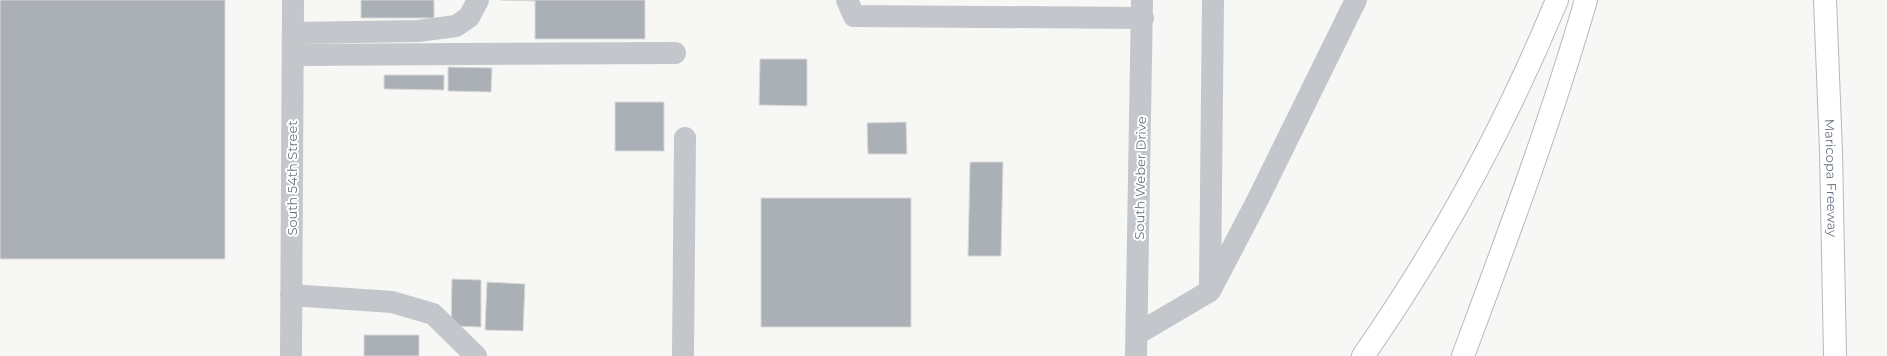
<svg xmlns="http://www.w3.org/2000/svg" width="1887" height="356" font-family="Montserrat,sans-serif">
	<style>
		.building { fill: #abb0b7; stroke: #d9d9d7 }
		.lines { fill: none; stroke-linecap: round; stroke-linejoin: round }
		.highway-casing { stroke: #b6b9bc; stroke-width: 24 }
		.minor { stroke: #c3c6ca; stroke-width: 22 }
		.highway { stroke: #fff; stroke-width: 22 }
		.labels { text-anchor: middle; stroke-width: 4; stroke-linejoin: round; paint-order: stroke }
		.street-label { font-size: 13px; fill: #697483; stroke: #fff }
	</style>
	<rect width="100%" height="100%" fill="#f7f7f5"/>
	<path class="building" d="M0 0H225V259H0Z
		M361 0H434V18H361Z
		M500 0H645V39H535V1Z
		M760 59H807V106L759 105Z
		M448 67 492 68 491 92 448 91Z
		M384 75H444V90L384 89Z
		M615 102H664V151H615Z
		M906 122 907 154H868L867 123Z
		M970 162H1003L1001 256H968Z
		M761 198H911V327H761Z
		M452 279 481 280V327L451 326Z
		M487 282 525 284 523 331 485 330Z
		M364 335H419V356H364Z"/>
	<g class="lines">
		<defs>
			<g id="highway">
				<path id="s1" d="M1825 0 1831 151 1835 356"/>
				<path d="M1363 356C1441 244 1505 126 1557 0"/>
				<path d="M1463 356C1507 238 1551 121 1586 0"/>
			</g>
		</defs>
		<use href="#highway" class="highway-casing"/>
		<path class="minor" d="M847 0 854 16 1143 18
			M293 33 418 31 456 26 469 17 478 0
			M293 55 675 53
			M1210 286 1213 0
			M291 295 392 302 433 314 476 356
			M1137 334 1210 291 1257 201 1356 0
			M291 356 293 0
			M683 356 685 138
			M1136 356 1142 0"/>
		<use href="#highway" class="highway"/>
	</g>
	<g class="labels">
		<g class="street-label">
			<text transform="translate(292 178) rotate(-90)" y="5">South 54th Street</text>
			<text transform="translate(1140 178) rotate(-89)" y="5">South Weber Drive</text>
			<text dy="5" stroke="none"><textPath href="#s1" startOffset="178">Maricopa Freeway</textPath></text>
		</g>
	</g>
</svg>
